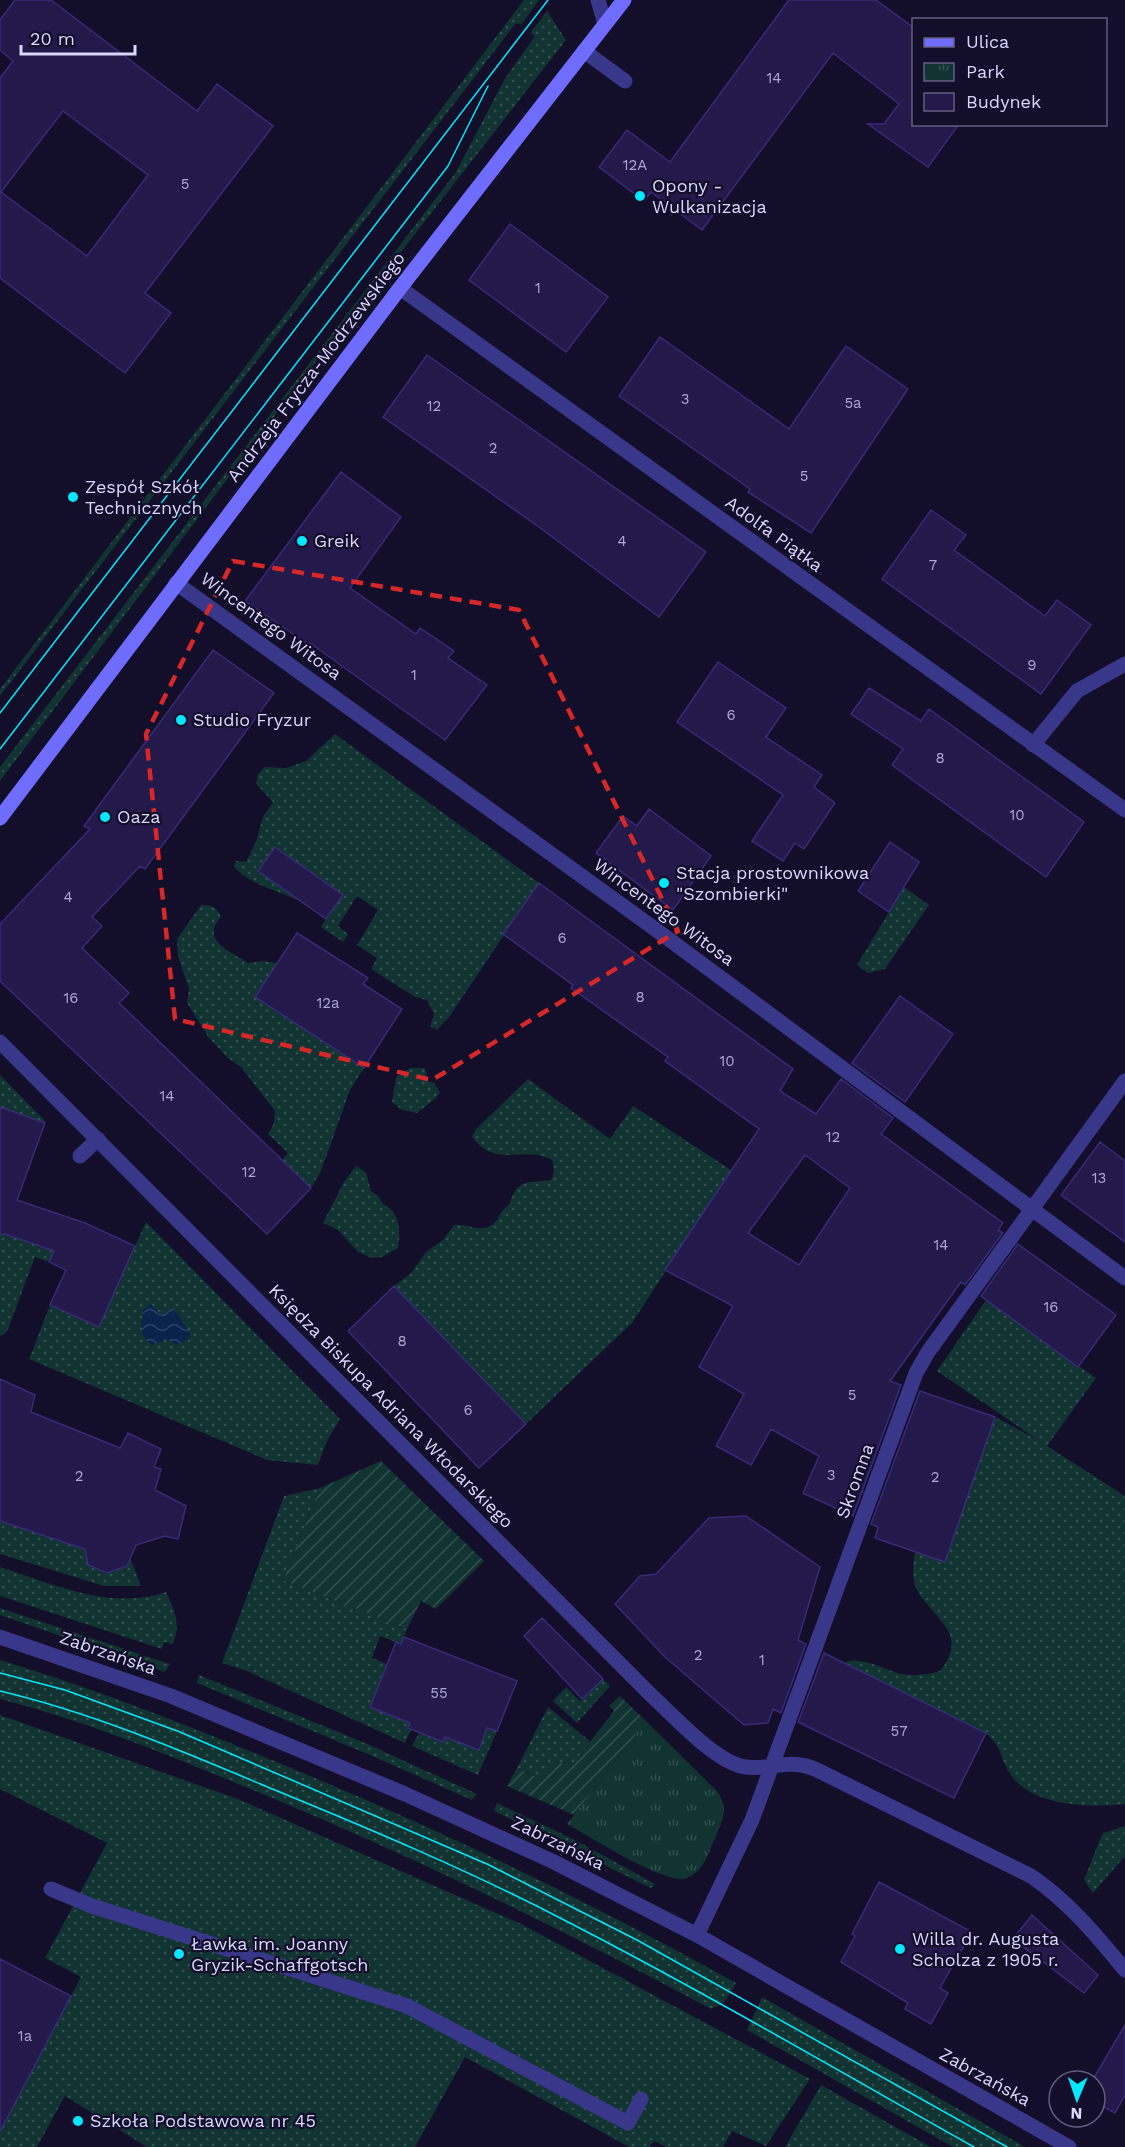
<svg xmlns="http://www.w3.org/2000/svg" width="1125" height="2147" font-family="'Work Sans',sans-serif">
	<style>
		.grass { fill: url(#grass-dots) }
		.park { fill: url(#park-tufts) }
		.garden { fill: url(#garden-furrows) }
		.water { fill: url(#water-waves) }
		.building { fill: #23194b; stroke: #392a78; stroke-width: 1.5; fill-rule: evenodd }
		.lines { fill: none; stroke-linecap: round; stroke-linejoin: round }
		.service { stroke: #39378a; stroke-width: 15 }
		.minor { stroke: #39378a; stroke-width: 15 }
		.tertiary { stroke: #39378a; stroke-width: 15 }
		.secondary { stroke: #6f6dff; stroke-width: 15 }
		.tram { stroke: #02e9ff; stroke-width: 1.5 }
		.marked { fill: none; stroke: #d62828; stroke-width: 4.5; stroke-dasharray: 12 8; stroke-linejoin: round }
		.poi-dot { fill: #02e9ff; stroke: #130e29; stroke-width: 2 }
		.labels { text-anchor: middle; stroke-width: 4.5; stroke-linejoin: round; paint-order: stroke }
		.number-label { font-size: 15px; fill: #aca7d2 }
		.poi-label { font-size: 18px; fill: #dad6ff; stroke: #130e29; text-anchor: start }
		.street-label { font-size: 18px; fill: #dad6ff; stroke: #130e29 }
	</style>
	<defs>
		<pattern id="grass-dots" width="8" height="8" patternUnits="userSpaceOnUse" patternTransform="scale(1.5)"><rect width="8" height="8" fill="#113331"/><path d="M2 2h.1M6 6h.1" fill="none" stroke="#335050" stroke-width="1.8" stroke-linecap="round"/></pattern>
		<pattern id="park-tufts" width="24" height="20" patternUnits="userSpaceOnUse" patternTransform="scale(1.5)"><rect width="24" height="20" fill="#113331"/><path d="M3 7l-1-3M5 7V3M7 7l1-3M15 17l-1-3M17 17v-4M19 17l1-3" fill="none" stroke="#335050"/></pattern>
		<pattern id="garden-furrows" width="10" height="10" patternUnits="userSpaceOnUse" patternTransform="scale(1.5)"><rect width="10" height="10" fill="#113331"/><path d="M-1 1l2-2M0 10L10 0M9 11l2-2" fill="none" stroke="#335050"/></pattern>
		<pattern id="water-waves" width="16" height="10" patternUnits="userSpaceOnUse" patternTransform="scale(1.5)"><rect width="16" height="10" fill="#09234c"/><path d="M0 5q4-4 8 0t8 0" fill="none" stroke="#2c4267"/></pattern>
	</defs>
	<rect width="100%" height="100%" fill="#130e29"/>
	<path class="grass" d="M524 0H539L521 25 516 23 0 696V689Z
		M547 11 566 40 313 365 0 781V767L456 172 504 80 535 36 530 33Z
		M335 734 539 883 449 1017 437 1030 430 1027 434 1014 427 1000 415 997 371 969 377 958 357 945 378 910 357 896 338 926 348 934 343 942 321 927 326 919C318 913 310 906 302 902 284 893 245 883 234 866L236 861 246 862 256 842 263 817 273 802 256 784 258 774 265 767 286 768 306 761Z
		M904 887 929 905 885 969 868 973 857 965Z
		M201 905C211 905 217 907 221 917 200 941 229 950 248 963L263 961 277 963 255 997 364 1068 350 1090 321 1171 311 1188 282 1160 288 1153 268 1134 274 1123 275 1111 241 1067 228 1058 209 1038 187 1003 189 989 178 956 177 939Z
		M410 1068H425L428 1081 434 1083 440 1092 436 1098 417 1113 402 1110 392 1102 396 1077Z
		M0 1075 45 1121V1123L0 1107Z
		M528 1079 610 1139 633 1106 731 1170 632 1323 526 1424 394 1286 411 1273 426 1252 443 1240 454 1225C468 1223 480 1234 493 1224 500 1218 500 1210 509 1205 517 1178 528 1183 551 1180 555 1173 554 1168 552 1160 523 1144 497 1170 472 1137L475 1130Z
		M356 1166 366 1172 371 1191 378 1196 383 1204C400 1211 401 1232 398 1248L382 1257 372 1258 358 1252 338 1230 323 1223 344 1182Z
		M146 1222 340 1419 326 1443 318 1465 267 1460 29 1359 50 1305 99 1326Z
		M0 1232 54 1251 49 1262 35 1257 7 1332 0 1336Z
		M986 1300 1096 1378 1047 1446 1125 1496V1804C1091 1808 1029 1807 1009 1772 999 1755 1003 1749 986 1733L844 1663C859 1655 883 1669 898 1673 912 1677 927 1675 940 1671 969 1634 937 1622 918 1592 911 1580 913 1565 915 1552L945 1562 995 1417 1038 1440 937 1371Z
		M320 1488 283 1580 407 1629 401 1644 380 1636 372 1658 387 1664 370 1706 410 1723 408 1728 411 1730 405 1743 247 1671 222 1663 284 1496Z
		M0 1521 85 1549 88 1565 107 1573 130 1557 141 1586H104L0 1554Z
		M0 1567C54 1584 110 1611 166 1592 175 1611 181 1623 173 1644L164 1642 162 1649 0 1596Z
		M0 1608 170 1664 165 1672 0 1615Z
		M0 1660C86 1686 169 1718 252 1752 418 1819 580 1896 736 1983L724 2003 711 2009C560 1928 406 1853 248 1788 166 1754 85 1721 0 1699Z
		M199 1675 365 1743 477 1794 472 1800 363 1752 197 1683Z
		M603 1679 610 1686 577 1723 553 1701 566 1687 580 1701Z
		M548 1707 591 1742 570 1767 536 1777 517 1768Z
		M0 1715 238 1799 521 1924 810 2079 766 2146 732 2131 723 2147H666L654 2141 650 2147H629L465 2057 415 2147H147L65 2096 37 2147H0V2132L81 1977 45 1958 107 1843 0 1789Z
		M487 1728 497 1731 478 1775 412 1746 419 1733 443 1742 445 1737 478 1750Z
		M497 1803 577 1841 655 1884 651 1888 494 1811Z
		M1125 1826V1856L1093 1893 1084 1880 1100 1839 1103 1833Z
		M762 1997 1025 2147H953L747 2030Z
		M821 2085 931 2147H785Z"/>
	<path class="park" d="M646 1721 717 1791C729 1808 723 1820 715 1838 708 1854 704 1871 687 1878 668 1887 587 1835 567 1824Z"/>
	<path class="garden" d="M381 1461 484 1561 436 1609 421 1601 407 1629 283 1580 320 1488Z
		M620 1696 646 1721 574 1815 507 1786 517 1768 536 1777 553 1759 570 1767 614 1711 609 1706Z"/>
	<path class="water" d="M151 1304 160 1314H165L172 1309 175 1310 190 1333 188 1339 178 1345 166 1339 153 1345C138 1337 142 1325 143 1310Z"/>
	<path class="building" d="M15 0H51L197 111 217 84 273 126 145 293 171 313 125 373 0 278V78L13 61 0 50V20ZM63 111 148 175 87 256 1 192Z
		M789 0H876L914 28V124H959L928 167 868 124H884L899 104 833 53 702 230 651 192 644 201 599 167 627 130 670 162Z
		M510 224 608 297 566 352 469 280Z
		M660 337 789 429 846 346 908 389 811 533 748 492 750 489 619 396Z
		M427 355 706 552 659 617 539 527 383 417Z
		M341 472 401 517 350 588 416 634 420 628 454 651 448 658 487 685 445 740 310 643 309 645 245 601Z
		M931 510 966 535 954 550 1045 616 1057 600 1091 625 1041 694 882 579Z
		M213 650 274 693 145 869 140 866 92 917 102 926 82 948 129 993 119 1003 311 1188 267 1234 0 981V924L90 829 84 826Z
		M718 662 786 708 766 737 822 775 814 787 835 803 804 849 795 843 783 861 752 841 783 795 677 722Z
		M869 688 921 721 929 709 1084 822 1046 877 892 765 903 749 851 714Z
		M649 809 711 856 673 910 596 853 623 816 637 826Z
		M890 842 919 862 889 912 858 891Z
		M275 847 343 895 326 919 258 871Z
		M539 883 793 1069 780 1091 816 1114 841 1079 893 1118 881 1134 1003 1223 998 1230 1003 1233 965 1285 961 1282 890 1381 901 1385 853 1516 803 1493 819 1456 771 1429 751 1465 716 1446 744 1394 699 1367 733 1306 665 1270 759 1129 665 1061 668 1057 571 988 573 985 503 934ZM805 1155 850 1188 799 1265 748 1233Z
		M297 933 368 978 363 984 402 1009 364 1068 255 997Z
		M900 996 953 1034 905 1102 852 1063Z
		M0 1107 45 1123 17 1200 85 1223 135 1246 99 1327 50 1305 66 1270 49 1262 54 1251 5 1234 0 1235Z
		M1100 1142 1125 1161V1242L1061 1195Z
		M1018 1244 1116 1315 1078 1367 981 1296Z
		M394 1286 526 1424 479 1468 348 1331Z
		M0 1379 35 1395 31 1412 120 1448 128 1433 161 1449 154 1467 161 1469 155 1490 186 1506 178 1539 165 1536 136 1545 127 1566 107 1573 88 1565 85 1549 0 1521Z
		M920 1391 995 1417 945 1562 875 1538 878 1527 871 1524Z
		M746 1516 820 1567 798 1640 806 1644 781 1713 773 1709 768 1723 744 1725 665 1657 615 1604 640 1576 656 1574 709 1518Z
		M542 1618 603 1679 582 1699 524 1636Z
		M404 1637 517 1681 497 1731 487 1728 479 1750 445 1737 443 1742 408 1728 410 1723 370 1707 396 1642 401 1644Z
		M824 1653 986 1733 954 1798 798 1722Z
		M879 1882 972 1932 940 1988 948 1993 931 2024 905 2009 908 2003 841 1962 855 1936 852 1934Z
		M1032 1915 1098 1975 1084 1993 1013 1939Z
		M0 1959 71 1996 0 2132Z
		M1125 2025V2095L1115 2113 1095 2102V2076Z"/>
	<g class="lines">
		<path class="service" d="M598 0 605 24
			M584 51 625 81
			M1033 745 1077 691 1125 664
			M80 1156 98 1139
			M51 1889 92 1906 407 2006 628 2123 641 2099"/>
		<path class="minor" d="M400 288 1125 810
			M176 583 655 929 1125 1278
			M0 1042 651 1695C673 1715 717 1764 746 1767 772 1770 788 1758 815 1769L1031 1876C1069 1902 1096 1935 1125 1970
			M697 1935 752 1820 916 1373 928 1352 1125 1081"/>
		<path class="tertiary" d="M0 1637 171 1696 405 1794 554 1862 697 1935 1069 2147"/>
		<path class="secondary" d="M0 818 400 288 624 0"/>
		<path class="tram" d="M0 713 548 0
			M0 749 448 166 488 86
			M0 1673 65 1690 180 1732 487 1864 637 1940 1007 2147
			M0 1691C93 1713 182 1751 270 1788 370 1829 470 1871 566 1921 704 1992 839 2071 974 2147"/>
	</g>
	<path class="marked" d="M233 561 519 610 678 931 432 1080 175 1019 146 734Z"/>
	<g class="poi-dot">
		<circle cx="640" cy="196" r="6"/>
		<circle cx="73" cy="497" r="6"/>
		<circle cx="302" cy="541" r="6"/>
		<circle cx="181" cy="720" r="6"/>
		<circle cx="105" cy="817" r="6"/>
		<circle cx="664" cy="883" r="6"/>
		<circle cx="900" cy="1949" r="6"/>
		<circle cx="179" cy="1954" r="6"/>
		<circle cx="78" cy="2121" r="6"/>
	</g>
	<g class="labels">
		<g class="number-label">
			<text x="774" y="83">14</text>
			<text x="635" y="170">12A</text>
			<text x="185" y="189">5</text>
			<text x="538" y="293">1</text>
			<text x="685" y="404">3</text>
			<text x="853" y="408">5a</text>
			<text x="434" y="411">12</text>
			<text x="493" y="453">2</text>
			<text x="804" y="481">5</text>
			<text x="622" y="546">4</text>
			<text x="933" y="570">7</text>
			<text x="1032" y="670">9</text>
			<text x="414" y="680">1</text>
			<text x="731" y="720">6</text>
			<text x="940" y="763">8</text>
			<text x="1017" y="820">10</text>
			<text x="68" y="902">4</text>
			<text x="562" y="943">6</text>
			<text x="640" y="1002">8</text>
			<text x="71" y="1003">16</text>
			<text x="328" y="1008">12a</text>
			<text x="727" y="1066">10</text>
			<text x="167" y="1101">14</text>
			<text x="833" y="1142">12</text>
			<text x="249" y="1177">12</text>
			<text x="1099" y="1183">13</text>
			<text x="941" y="1250">14</text>
			<text x="1051" y="1312">16</text>
			<text x="402" y="1346">8</text>
			<text x="852" y="1400">5</text>
			<text x="468" y="1415">6</text>
			<text x="831" y="1480">3</text>
			<text x="79" y="1481">2</text>
			<text x="935" y="1482">2</text>
			<text x="698" y="1660">2</text>
			<text x="762" y="1665">1</text>
			<text x="439" y="1698">55</text>
			<text x="899" y="1736">57</text>
			<text x="25" y="2041">1a</text>
		</g>
		<g class="poi-label">
			<text x="652" y="192">Opony -<tspan x="652" dy="21">Wulkanizacja</tspan></text>
			<text x="85" y="493">Zespół Szkół<tspan x="85" dy="21">Technicznych</tspan></text>
			<text x="314" y="547">Greik</text>
			<text x="193" y="726">Studio Fryzur</text>
			<text x="117" y="823">Oaza</text>
			<text x="676" y="879">Stacja prostownikowa<tspan x="676" dy="21">"Szombierki"</tspan></text>
			<text x="912" y="1945">Willa dr. Augusta<tspan x="912" dy="21">Scholza z 1905 r.</tspan></text>
			<text x="191" y="1950">Ławka im. Joanny<tspan x="191" dy="21">Gryzik-Schaffgotsch</tspan></text>
			<text x="90" y="2127">Szkoła Podstawowa nr 45</text>
		</g>
		<g class="street-label">
			<text transform="translate(316 367) rotate(-53)" y="6">Andrzeja Frycza-Modrzewskiego</text>
			<text transform="translate(774 534) rotate(36)" y="6">Adolfa Piątka</text>
			<text transform="translate(271 626) rotate(36)" y="6">Wincentego Witosa</text>
			<text transform="translate(664 912) rotate(36)" y="6">Wincentego Witosa</text>
			<text transform="translate(391 1406) rotate(45)" y="6">Księdza Biskupa Adriana Włodarskiego</text>
			<text transform="translate(855 1481) rotate(-70)" y="6">Skromna</text>
			<text transform="translate(108 1653) rotate(19)" y="6">Zabrzańska</text>
			<text transform="translate(558 1843) rotate(26)" y="6">Zabrzańska</text>
			<text transform="translate(985 2077) rotate(29)" y="6">Zabrzańska</text>
		</g>
	</g>
	<rect x="912" y="18" width="195" height="108" fill="#130e29" stroke="#635e7f" stroke-width="1.5"/>
	<rect x="924" y="38" width="30" height="9" fill="#6f6dff" stroke="#635e7f" stroke-width="1.5"/>
	<text x="966" y="48" font-size="18" fill="#dad6ff">Ulica</text>
	<rect x="924" y="63" width="30" height="18" fill="url(#park-tufts)" stroke="#635e7f" stroke-width="1.5"/>
	<text x="966" y="78" font-size="18" fill="#dad6ff">Park</text>
	<rect x="924" y="93" width="30" height="18" fill="#23194b" stroke="#635e7f" stroke-width="1.5"/>
	<text x="966" y="108" font-size="18" fill="#dad6ff">Budynek</text>
	<g transform="translate(1077 2099) rotate(182)"><circle r="28" fill="#130e29" stroke="#635e7f" stroke-width="1.5"/>
	<path d="M0-4.5L10 22L0 15L-10 22Z" fill="#02e9ff"/>
	<text y="-9" font-size="16" font-weight="bold" text-anchor="middle" fill="#dad6ff">N</text>
	</g>
	<path d="M21 45v9h114v-9" fill="none" stroke="#dad6ff" stroke-width="3"/>
	<text x="30" y="45" font-size="18" fill="#dad6ff" stroke="#130e29" stroke-width="4.5" paint-order="stroke">20 m</text>
</svg>
